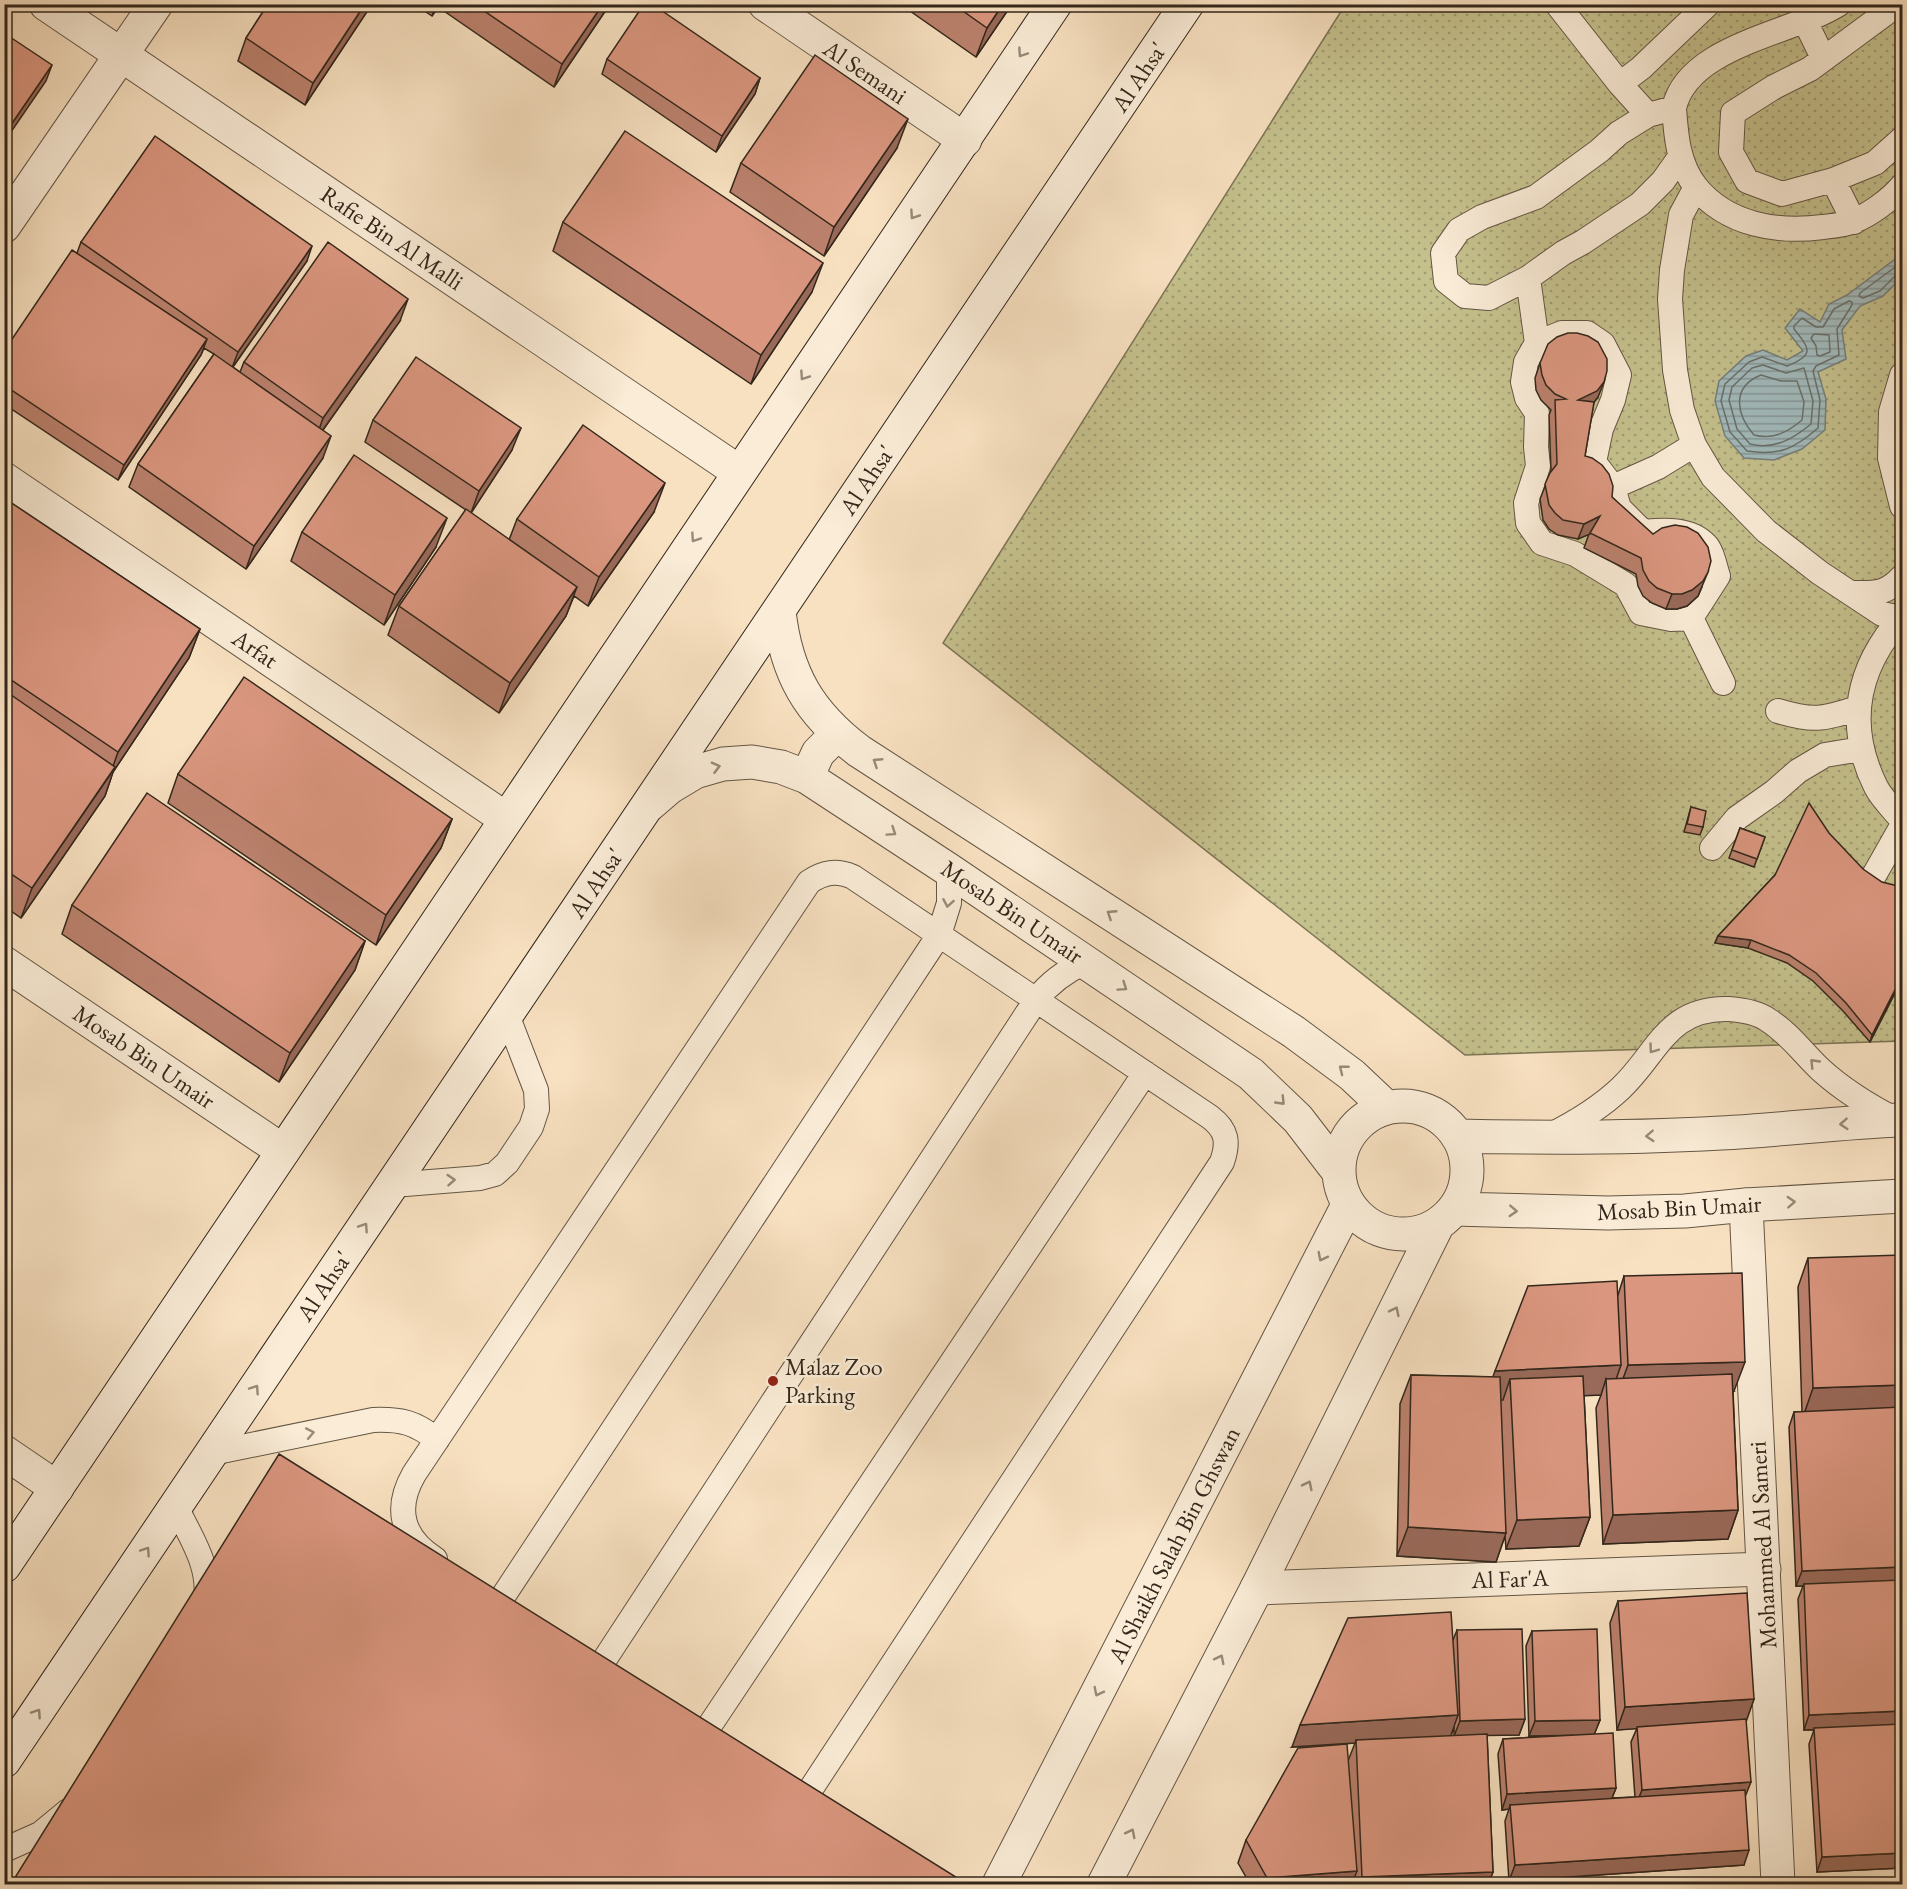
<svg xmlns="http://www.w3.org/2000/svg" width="1907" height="1889" font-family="'EB Garamond',serif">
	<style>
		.garden { fill: url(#garden-dots); stroke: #7c7454; stroke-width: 1.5 }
		.water { fill: url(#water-rules); stroke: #76807c; stroke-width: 1.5 }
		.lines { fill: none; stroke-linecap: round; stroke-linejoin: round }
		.shore { stroke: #6a716c; stroke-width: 1.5 }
		.service-casing { stroke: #645644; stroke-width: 26 }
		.minor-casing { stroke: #645644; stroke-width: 35 }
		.tertiary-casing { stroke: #645644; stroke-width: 35 }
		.secondary-casing { stroke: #33271b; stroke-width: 35 }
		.service { stroke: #faecd7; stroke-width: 24 }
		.minor { stroke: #faecd7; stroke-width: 33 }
		.tertiary { stroke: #faecd7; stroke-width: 33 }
		.secondary { stroke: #faecd7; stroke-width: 33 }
		.wall { fill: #bb816d; stroke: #33271b; stroke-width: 1.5; fill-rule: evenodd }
		.shaded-wall { fill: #996959; stroke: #33271b; stroke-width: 1.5 }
		.building { fill: #da967f; stroke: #33271b; stroke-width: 1.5 }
		.oneway { stroke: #968a79 }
		.poi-dot { fill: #8f2418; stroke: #faecd7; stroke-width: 2 }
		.labels { text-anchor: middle; stroke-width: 5; stroke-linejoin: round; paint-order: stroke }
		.street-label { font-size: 24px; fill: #33271b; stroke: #faecd7 }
		.poi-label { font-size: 24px; fill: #33271b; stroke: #faecd7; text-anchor: start }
	</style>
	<defs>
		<pattern id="garden-dots" width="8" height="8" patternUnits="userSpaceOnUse" patternTransform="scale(1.5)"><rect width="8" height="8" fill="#c5c18d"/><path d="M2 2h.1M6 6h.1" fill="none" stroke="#a19d72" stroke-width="1.8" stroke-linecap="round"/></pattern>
		<pattern id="water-rules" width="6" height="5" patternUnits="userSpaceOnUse" patternTransform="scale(1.5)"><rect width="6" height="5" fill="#a2bbbd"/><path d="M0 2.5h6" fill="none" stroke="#859899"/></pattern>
	</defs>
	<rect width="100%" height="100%" fill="#f8e1c1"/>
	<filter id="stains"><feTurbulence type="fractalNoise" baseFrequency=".00333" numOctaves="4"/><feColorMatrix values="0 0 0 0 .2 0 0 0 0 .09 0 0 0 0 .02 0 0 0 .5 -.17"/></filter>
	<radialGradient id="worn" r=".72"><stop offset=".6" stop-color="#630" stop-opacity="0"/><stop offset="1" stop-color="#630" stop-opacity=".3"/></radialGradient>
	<path class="garden" d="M1345 5H1902V1041L1465 1055 943 643Z"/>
	<path class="water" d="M1902 254V277L1883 296 1860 306 1842 330 1846 359 1818 372 1826 399 1825 430 1802 449 1774 460 1744 458 1725 436 1715 401 1719 381 1746 356 1763 350 1787 360 1803 351 1785 328 1800 309 1820 322 1829 304 1847 295Z"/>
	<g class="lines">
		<path class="shore" d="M1902 262 1860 293 1859 296 1863 298 1880 291 1897 274 1902 273
			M1849 301 1852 302V305L1837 329 1839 355 1816 366 1813 371 1820 400 1818 428C1794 449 1779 456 1747 451L1730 432 1721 401 1725 384 1749 362 1762 357 1787 366C1815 355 1810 349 1794 329V326L1802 318 1816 327H1823L1834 309Z
			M1814 334 1829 335 1830 352 1820 356 1817 355 1816 346 1811 338Z
			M1763 365 1786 373 1804 368 1813 401 1811 424C1793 439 1774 450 1750 444L1737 429 1729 400 1732 387 1752 368Z
			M1761 375 1781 381H1797L1804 402 1802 420C1788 432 1773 440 1754 435 1736 414 1731 387 1761 375Z"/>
		<defs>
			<path id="service" d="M1557 4 1620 84 1648 115
				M1839 4C1792 34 1688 45 1674 108 1676 136 1678 164 1696 187 1727 225 1777 233 1823 227 1832 226 1845 225 1854 221 1871 214 1891 199 1902 186
				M1898 4 1810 69 1774 87 1733 113 1731 152 1747 181 1782 194 1833 180 1875 163 1902 139
				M1805 21 1823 58
				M1620 84 1641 68 1708 4
				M1833 180 1854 222
				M1696 187 1681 215 1672 270 1670 299 1675 370 1682 410 1694 445 1713 477 1766 531 1820 573 1882 614 1902 618
				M1528 278 1489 298 1465 296 1446 281 1443 253 1459 230 1482 217 1536 197 1599 151 1619 133 1648 115 1674 108
				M1537 343 1528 278 1563 253 1583 242 1640 204 1663 181 1680 157
				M1902 375 1891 412 1890 458 1902 506
				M1658 467 1613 487 1619 508 1643 532C1664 530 1690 528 1706 545 1712 551 1715 567 1718 576L1691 618 1671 619 1641 613 1626 585 1575 554 1542 543 1528 523 1526 503 1538 466 1536 447 1537 413 1527 398 1523 382 1526 362 1537 343 1562 333H1587L1603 344 1619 375 1613 400 1601 429 1594 462 1613 487 1658 467 1694 445
				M1851 593C1875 593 1885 595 1902 577
				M1902 617C1857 667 1845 725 1876 787 1882 799 1894 810 1902 820
				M1691 618 1723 683
				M1778 711C1814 722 1823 719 1858 708
				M1712 848 1737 818 1774 792 1798 771 1825 755 1861 749
				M1872 879 1902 826
				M1549 1136C1575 1123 1600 1108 1621 1088 1658 1053 1667 1007 1729 1009 1743 1010 1757 1012 1768 1020 1789 1033 1803 1053 1821 1070 1844 1091 1869 1106 1896 1120
				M393 1185 480 1178 495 1174 507 1163 531 1127 537 1109 536 1090 507 1015
				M212 1453 373 1420C401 1419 415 1422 437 1440
				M176 1507C191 1538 213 1569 205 1605
				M435 1559C402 1538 394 1509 414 1474L809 882C824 872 836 870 853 877L1210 1117C1227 1130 1229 1142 1222 1162L801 1804
				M500 1601 939 935 949 903V870
				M599 1668 1036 1000C1050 982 1065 971 1086 962
				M702 1737 1145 1073
				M4 1850 40 1834 68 1811"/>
			<path id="minor" d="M46 4 739 472
				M765 4 965 140
				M4 226 156 4
				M4 479 506 819
				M4 963 283 1151
				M1746 1205 1778 1884
				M4 1452 57 1488
				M1257 1588 1764 1569"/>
			<path id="tertiary" d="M779 611C786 674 809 713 859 751L1294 1032 1352 1075 1387 1108
				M807 777 818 753 837 734
				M649 805 670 787 695 772 723 764 752 762 781 767 807 777 949 870 1251 1074 1298 1119 1338 1171
				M1339 1170a64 64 0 1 1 128 0a64 64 0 1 1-128 0Z
				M1457 1136C1545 1138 1633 1138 1721 1133 1782 1130 1842 1122 1902 1120
				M1454 1209 1608 1213 1685 1211 1746 1205 1902 1196
				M999 1884 1348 1205
				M1104 1884 1257 1588 1438 1224"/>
			<path id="secondary" d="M4 1566 1055 4
				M4 1761 1187 4"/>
		</defs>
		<use href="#service" class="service-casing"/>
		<use href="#minor" class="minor-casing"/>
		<use href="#tertiary" class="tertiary-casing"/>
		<use href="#secondary" class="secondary-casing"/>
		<use href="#service" class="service"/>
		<use href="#minor" class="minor"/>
		<use href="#tertiary" class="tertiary"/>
		<use href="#secondary" class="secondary"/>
	</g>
	<path class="wall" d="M268 4H372L305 105 238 61 246 38Z
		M414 4H440L432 16Z
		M442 4H610L554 87 441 9Z
		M900 4H1012L976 57Z
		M607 59 760 78 755 94 716 152 602 74Z
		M897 148 824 256 730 192 741 163Z
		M563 222 812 292 751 384 553 251Z
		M81 242 307 261 233 367 240 372 244 362 400 321 323 430V458L246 569 129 487 138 464 214 354 204 348 201 355 118 480 4 404V351L77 253Z
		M1540 363 1598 397 1594 402 1585 456 1612 497 1702 587 1698 596 1687 606 1677 609H1666L1652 603 1643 596 1638 586 1636 574 1584 548 1589 534 1578 539 1558 535 1549 529 1543 520 1540 499 1551 471 1549 415 1551 410 1541 400 1536 390 1535 378Z
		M373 420 512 450 471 513 509 540 517 519 654 512 588 606 574 596 566 616 499 713 388 635 399 606 466 510 365 442Z
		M4 498 200 629 189 658 113 772 105 796 21 918 4 906Z
		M302 532 436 547 384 625 291 561Z
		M178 774 452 819 441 848 376 945 168 803Z
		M1691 807 1703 827 1700 835 1684 832Z
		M1740 828 1765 837 1754 867 1729 858Z
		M1775 875 1902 979 1870 1042 1843 1011 1813 981 1787 963 1748 948 1715 943 1718 936Z
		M72 905 365 941 355 970 279 1082 62 934Z
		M1808 1258 1902 1868 1817 1872 1809 1744 1814 1730H1804L1798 1599 1803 1586H1796L1789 1427 1794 1412H1802L1798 1287Z
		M1624 1276 1734 1391H1733L1738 1510 1728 1539 1603 1544 1596 1408 1601 1395H1584L1590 1517 1579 1546 1506 1549 1505 1536 1496 1562 1397 1556 1400 1404 1411 1375 1493 1377 1618 1295Z
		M1618 1601 1754 1699 1746 1720 1744 1865 1509 1881 1505 1821 1509 1809 1502 1810 1498 1754 1503 1739 1572 1735 1529 1736 1526 1646 1532 1631 1600 1720 1594 1734 1616 1788 1612 1798 1635 1797 1631 1742 1637 1728 1617 1730 1610 1623Z
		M1457 1630 1525 1719 1519 1735H1487L1493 1872 1488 1884H1353V1881L1352 1884H1250L1238 1863 1246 1840 1348 1761 1355 1743 1292 1747 1453 1640ZM1454 1727V1736H1451Z"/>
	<path class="shaded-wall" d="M365 4H372L305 105 313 83Z
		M436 4H440L432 16Z
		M603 4H610L554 87 562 64Z
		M1003 4H1012L976 57 987 28Z
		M52 65 46 81 4 142V135Z
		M760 78 755 94 716 152 722 136Z
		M908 119 897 148 824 256 834 227Z
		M312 246 307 261 232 368 238 352Z
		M823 263 812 292 751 384 761 355Z
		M408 299 400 321 315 441 323 418Z
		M207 339 201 355 118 480 124 465Z
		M1604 382 1598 397 1591 406 1578 400Z
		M521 428 512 450 471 513 479 491Z
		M331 436 323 458 246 569 254 546Z
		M665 483 654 512 588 606 599 577Z
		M1600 516 1595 532 1578 539 1584 524Z
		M447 518 436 547 384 625 395 595Z
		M1708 572 1698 596 1687 606 1677 609H1666L1672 594Z
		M577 587 566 616 499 713 510 683Z
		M200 629 189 658 113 772 105 796 21 918 32 888 110 775 118 752Z
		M452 819 441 848 376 945 386 915Z
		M1718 936 1751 940 1748 948 1715 943Z
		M365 941 355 970 279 1082 290 1053Z
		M1902 976V979L1870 1042 1872 1035Z
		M1745 1362 1734 1391 1617 1395 1628 1365Z
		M1621 1365 1611 1394 1606 1379 1601 1395 1511 1399 1510 1379 1503 1400 1484 1401 1495 1371Z
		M1902 1385V1414L1803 1417 1813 1388Z
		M1738 1510 1728 1539 1603 1544 1613 1515Z
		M1590 1517 1579 1546 1506 1549 1517 1520Z
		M1408 1527 1506 1533 1496 1562 1397 1556Z
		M1902 1567V1582L1804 1584 1803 1586H1796L1802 1571Z
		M1754 1699 1746 1722 1617 1730 1625 1707Z
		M1902 1711V1726L1804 1730 1809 1715Z
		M1458 1715 1450 1738 1356 1740 1355 1743 1292 1747 1300 1725Z
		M1525 1719 1519 1735 1454 1736 1460 1721Z
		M1600 1720 1594 1735 1529 1736 1535 1721Z
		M1751 1782 1745 1797 1636 1805 1642 1790Z
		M1616 1788 1610 1803 1510 1805 1509 1809 1502 1810 1507 1794Z
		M1749 1850 1744 1865 1509 1881 1515 1865Z
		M1902 1853V1868L1817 1872 1822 1857Z
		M1357 1871 1352 1884H1265L1267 1878Z
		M1493 1872 1488 1884H1360L1362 1877Z"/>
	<path class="building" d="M268 4H365L313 83 246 38Z
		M474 4H603L562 64Z
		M644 4H652L760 78 722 136 607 59Z
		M953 4H1003L987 28Z
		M4 33 52 65 4 135Z
		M815 55 908 119 834 227 741 163Z
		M625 131 823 263 761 355 563 222Z
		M155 136 312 246 238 352 81 242Z
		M328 242 408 299 323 418 244 362Z
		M72 250 207 339 124 465 4 385V351Z
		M1568 333H1577L1588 336 1598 342 1607 359V371L1604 382 1597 391 1578 400 1594 402 1585 456 1592 458 1602 465 1609 474 1613 486 1612 497 1653 534 1662 528 1675 525 1687 527 1698 533 1708 547 1711 561 1708 572 1703 581 1692 590 1682 594H1672L1657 588 1649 581 1643 570 1641 558 1590 533 1600 516 1584 524 1563 520 1555 513 1549 505 1545 484 1550 473 1557 464 1555 400 1566 399 1555 394 1546 385 1542 375 1540 363 1548 344 1557 337Z
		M214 354 331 436 254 546 138 464Z
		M416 357 521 428 479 491 373 420Z
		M583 425 665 483 599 577 517 519Z
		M354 455 447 518 395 595 302 532Z
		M4 498 200 629 118 752 4 675Z
		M466 509 577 587 510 683 399 606Z
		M244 677 452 819 386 915 178 774Z
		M4 690 115 767 32 888 4 869Z
		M147 793 365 941 290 1053 72 905Z
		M1809 803 1829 833 1863 869 1882 882 1902 887V976L1872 1035 1846 1003 1816 973 1789 955 1751 940 1718 936 1775 875Z
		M1691 807 1706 811 1703 827 1687 824Z
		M1740 828 1765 837 1757 859 1732 850Z
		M1902 1255V1385L1813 1388 1808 1258Z
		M1742 1273 1745 1362 1628 1365 1624 1276Z
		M1617 1281 1621 1365 1495 1371 1528 1286Z
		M1732 1374 1738 1510 1613 1515 1606 1379Z
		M1411 1375 1500 1377 1506 1533 1408 1527Z
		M1583 1376 1590 1517 1517 1520 1510 1379Z
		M1902 1407V1567L1802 1571 1794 1412Z
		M279 1454 967 1884H11Z
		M1902 1580V1711L1809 1715 1804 1584Z
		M1747 1593 1754 1699 1625 1707 1618 1601Z
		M1451 1612 1458 1715 1300 1725 1348 1618Z
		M1522 1629 1525 1719 1460 1721 1457 1630Z
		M1597 1629 1600 1720 1535 1721 1532 1631Z
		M1746 1719 1751 1782 1642 1790 1637 1727Z
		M1902 1724V1853L1822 1857 1814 1728Z
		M1613 1733 1616 1788 1507 1794 1503 1739Z
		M1487 1734 1493 1872 1362 1877 1356 1740Z
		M1347 1744 1357 1871 1267 1878 1246 1840 1298 1748Z
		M1745 1790 1749 1850 1515 1865 1510 1805Z"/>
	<defs><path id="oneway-chevron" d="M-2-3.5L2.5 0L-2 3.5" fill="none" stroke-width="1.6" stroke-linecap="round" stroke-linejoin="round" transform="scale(1.5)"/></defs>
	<g class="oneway">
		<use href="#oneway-chevron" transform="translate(1022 53) rotate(124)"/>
		<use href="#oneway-chevron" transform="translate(914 215) rotate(124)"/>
		<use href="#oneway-chevron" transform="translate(804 376) rotate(124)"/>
		<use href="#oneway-chevron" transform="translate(695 538) rotate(124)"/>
		<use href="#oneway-chevron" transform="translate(877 762) rotate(-147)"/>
		<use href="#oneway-chevron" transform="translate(716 767) rotate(-15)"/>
		<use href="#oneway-chevron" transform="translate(892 832) rotate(34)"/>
		<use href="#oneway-chevron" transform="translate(948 903) rotate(100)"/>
		<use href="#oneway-chevron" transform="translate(1111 914) rotate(-147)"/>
		<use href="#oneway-chevron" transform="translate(1123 987) rotate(34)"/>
		<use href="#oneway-chevron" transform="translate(1653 1049) rotate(126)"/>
		<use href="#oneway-chevron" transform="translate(1814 1063) rotate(-134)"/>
		<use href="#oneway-chevron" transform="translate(1343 1069) rotate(-142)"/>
		<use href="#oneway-chevron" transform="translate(1281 1101) rotate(46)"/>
		<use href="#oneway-chevron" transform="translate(1844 1124) rotate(176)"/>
		<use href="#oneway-chevron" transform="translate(1650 1136) rotate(177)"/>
		<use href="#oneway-chevron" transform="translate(451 1180) rotate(-4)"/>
		<use href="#oneway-chevron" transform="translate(1791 1202) rotate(-3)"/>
		<use href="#oneway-chevron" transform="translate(1513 1211) rotate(3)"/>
		<use href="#oneway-chevron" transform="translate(364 1227) rotate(-56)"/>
		<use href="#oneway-chevron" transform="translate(1322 1257) rotate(117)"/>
		<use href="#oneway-chevron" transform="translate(1395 1311) rotate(-64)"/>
		<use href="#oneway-chevron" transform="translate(255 1389) rotate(-56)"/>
		<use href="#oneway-chevron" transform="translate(310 1433) rotate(-11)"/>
		<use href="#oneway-chevron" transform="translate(1308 1485) rotate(-64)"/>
		<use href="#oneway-chevron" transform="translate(146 1551) rotate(-56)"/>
		<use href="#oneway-chevron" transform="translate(1220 1659) rotate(-63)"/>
		<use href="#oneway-chevron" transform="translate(1098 1692) rotate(117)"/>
		<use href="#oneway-chevron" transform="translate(37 1713) rotate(-56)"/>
		<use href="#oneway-chevron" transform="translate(1131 1833) rotate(-63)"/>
	</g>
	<circle class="poi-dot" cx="773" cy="1381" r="6"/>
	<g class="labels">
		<g class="street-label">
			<text transform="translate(865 72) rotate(34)" y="8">Al Semani</text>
			<text transform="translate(1139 77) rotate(-56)" y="8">Al Ahsa'</text>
			<text transform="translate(392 238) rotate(34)" y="8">Rafie Bin Al Malli</text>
			<text transform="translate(867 480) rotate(-56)" y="8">Al Ahsa'</text>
			<text transform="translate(255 649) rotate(34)" y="8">Arfat</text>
			<text transform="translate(596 883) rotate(-56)" y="8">Al Ahsa'</text>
			<text transform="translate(1012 912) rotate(34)" y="8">Mosab Bin Umair</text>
			<text transform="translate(144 1057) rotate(34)" y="8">Mosab Bin Umair</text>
			<text transform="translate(1679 1208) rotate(-3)" y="8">Mosab Bin Umair</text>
			<text transform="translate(324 1286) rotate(-56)" y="8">Al Ahsa'</text>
			<text transform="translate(1174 1545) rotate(-63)" y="8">Al Shaikh Salah Bin Ghswan</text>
			<text transform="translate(1763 1545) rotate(-93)" y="8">Mohammed Al Sameri</text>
			<text transform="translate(1510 1579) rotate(-2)" y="8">Al Far'A</text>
		</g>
		<g class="poi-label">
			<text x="785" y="1375">Malaz Zoo<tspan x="785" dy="28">Parking</tspan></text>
		</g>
	</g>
	<rect width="1907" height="1889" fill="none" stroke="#f8e1c1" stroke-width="24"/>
	<rect x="6" y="6" width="1895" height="1877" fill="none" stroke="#33271b" stroke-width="3"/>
	<rect x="12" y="12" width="1883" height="1865" fill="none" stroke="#33271b" stroke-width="1.5"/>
	<rect width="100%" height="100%" filter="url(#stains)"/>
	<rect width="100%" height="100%" fill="url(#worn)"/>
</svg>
